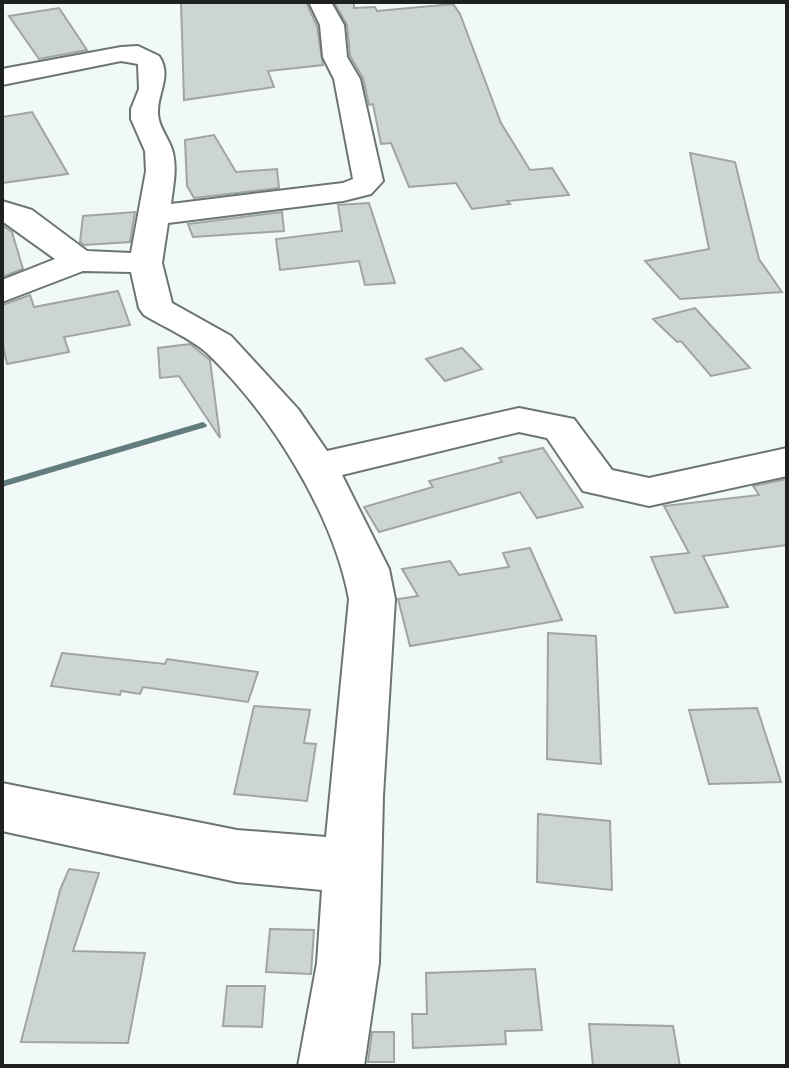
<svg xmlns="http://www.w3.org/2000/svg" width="789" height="1068" font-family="'Roboto Condensed',sans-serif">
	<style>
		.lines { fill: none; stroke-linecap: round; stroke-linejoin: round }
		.stream { fill: #627d7d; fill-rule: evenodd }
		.building { fill: #cdd4d4; stroke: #9fa5a5; stroke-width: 2 }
		.minor-casing { stroke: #6d7474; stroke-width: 4 }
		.minor { fill: #fff; fill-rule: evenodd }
	</style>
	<rect width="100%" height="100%" fill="#f1f8f8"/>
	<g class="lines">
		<path class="stream" d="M203 422 207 425 206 427 2 487V481Z"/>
	</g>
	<path class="building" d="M181 2H306L317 26 323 65 268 71 274 87 184 100Z
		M334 2H354V8L375 7 377 11 453 4 460 14 501 123 530 170 552 168 569 195 507 201 510 204 472 209 456 183 409 187 391 143 381 144 373 104 369 105 363 78 350 56 347 25Z
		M59 8 87 50 39 59 9 16Z
		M32 112 68 174 2 183V117Z
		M214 135 236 172 277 169 279 188 194 198 187 186 185 140Z
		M690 153 735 162 759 259 782 292 680 299 645 261 709 249Z
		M369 203 395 283 365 285 359 261 280 270 276 239 342 231 338 205Z
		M135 212 130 242 84 245 80 242 83 216Z
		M282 212 284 231 193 237 188 224Z
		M2 225 12 232 23 269 2 277Z
		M118 291 130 325 64 337 69 352 7 364 2 341V305L30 295 34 307Z
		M695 308 714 329 750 368 711 376 681 341 677 342 653 319Z
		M190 344 210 360 220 438 179 376 160 378 158 348Z
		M462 348 482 369 445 381 426 359Z
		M543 448 583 507 537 518 520 492 379 532 364 507 433 487 429 481 502 462 499 458Z
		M787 479V545L703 556 728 607 675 613 651 557 689 553 664 506 759 495 753 486Z
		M530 548 562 620 410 646 398 599 418 596 402 569 450 561 459 575 509 567 503 553Z
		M548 633 596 636 601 764 547 759Z
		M62 653 165 664 167 659 258 672 248 702 143 687 140 694 121 691 120 695 51 686Z
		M254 706 310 710 304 743 316 744 307 801 234 794Z
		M757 708 781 782 709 784 689 710Z
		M538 814 610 821 612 890 537 882Z
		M69 869 99 873 73 951 145 953 128 1043 21 1042 60 890Z
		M270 929 314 930 311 974 266 972Z
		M535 969 542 1030 505 1031 506 1044 413 1048 412 1014H427L426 973Z
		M227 986H265L262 1027 223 1026Z
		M589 1024 673 1026 680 1066H593Z
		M372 1032H394V1062H368Z"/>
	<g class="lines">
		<defs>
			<path id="minor" d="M309 2H331L344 25 347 57 360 79 383 181 371 194 343 201 168 223 162 263 172 303 231 336 298 409 327 451 519 408 574 419 612 470 649 478 787 448V476L649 506 583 491 547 438 519 432 342 475 389 569 395 599 383 796 379 963 364 1066H298L317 963 322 890 237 882 2 831V783L237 830 326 837 349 599C333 513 270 413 207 353 190 338 164 327 144 315L139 308 131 272 83 271 2 302V280L55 259 2 221V201L32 210 87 251 131 253 146 171 145 151 131 119V109L139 89 138 64 121 61 2 85V69L121 47 138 46 159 56C172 75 158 92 158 111 157 126 170 139 173 153 177 170 173 187 171 204L343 183 353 179 334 79 323 57 320 25Z"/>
		</defs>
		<use href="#minor" class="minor-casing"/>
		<use href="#minor" class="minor"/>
	</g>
	<rect width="789" height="1068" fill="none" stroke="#1f2121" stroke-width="8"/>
</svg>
